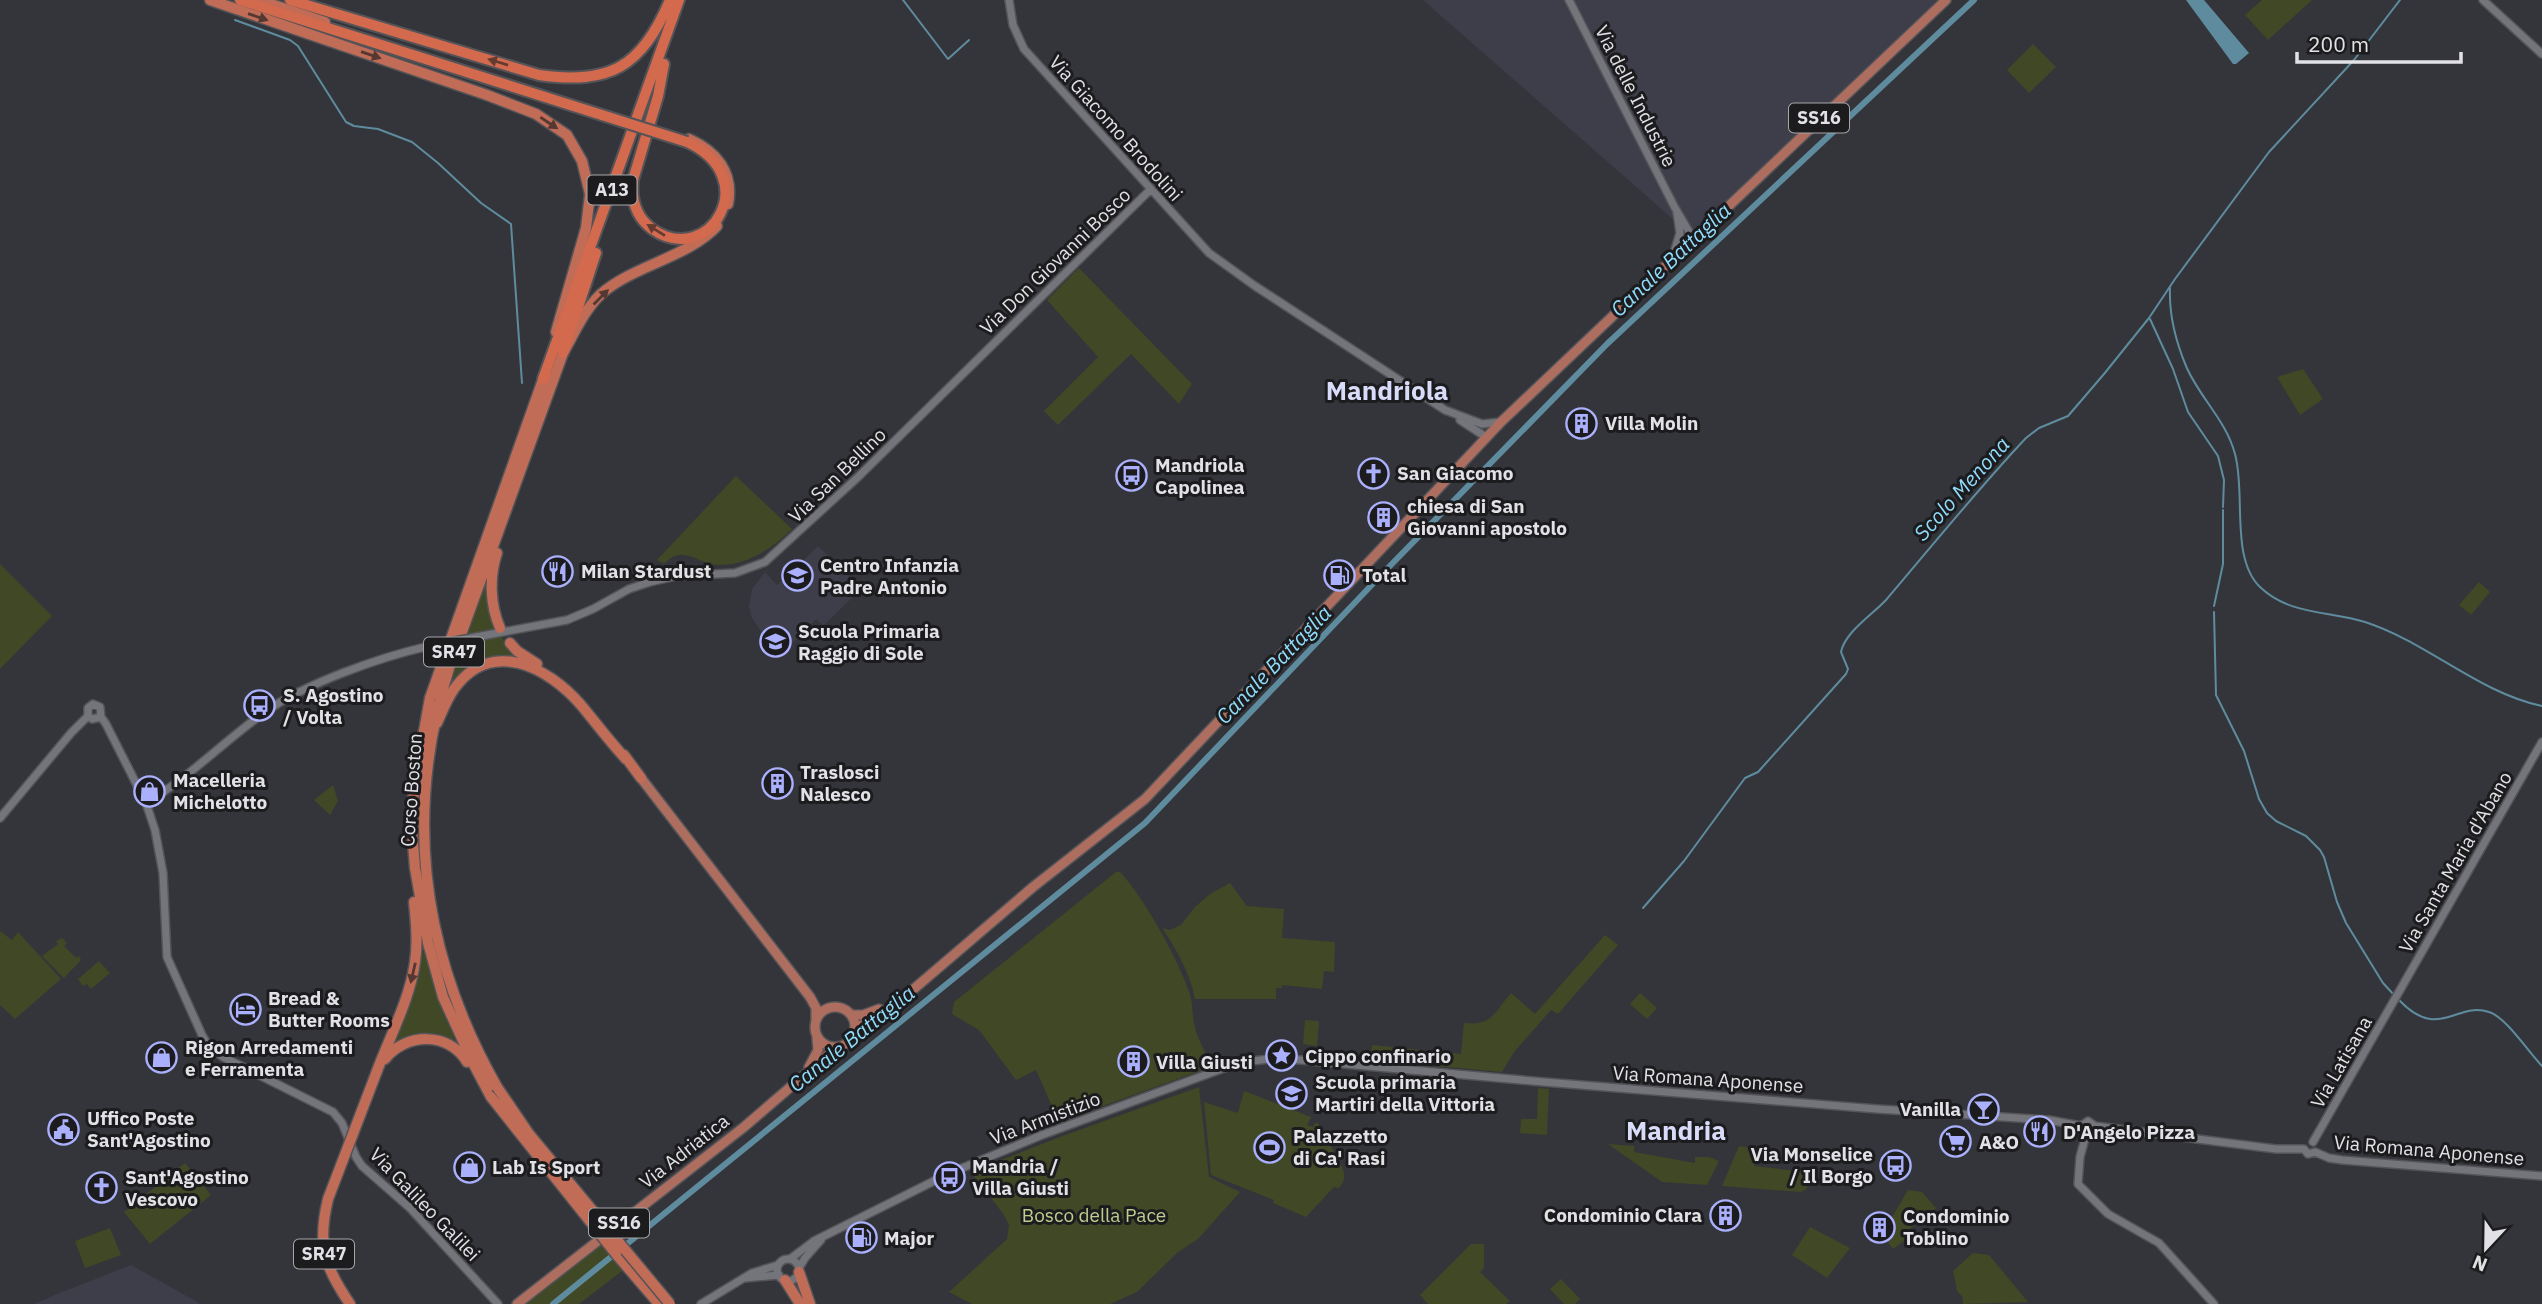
<svg xmlns="http://www.w3.org/2000/svg" width="2542" height="1304" font-family="'IBM Plex Sans',sans-serif">
	<style>
		.built { fill: #3d3e49 }
		.green { fill: #404826 }
		.water { fill: #5e8c9e }
		.lines { fill: none; stroke-linecap: round; stroke-linejoin: round }
		.stream { stroke: #5e8c9e; stroke-width: 2 }
		.canal { stroke: #5e8c9e; stroke-width: 6 }
		.tertiary-casing { stroke: #535358; stroke-width: 10 }
		.primary-casing { stroke: #535358; stroke-width: 12 }
		.trunk-casing { stroke: #535358; stroke-width: 13 }
		.motorway-casing { stroke: #535358; stroke-width: 14 }
		.tertiary { stroke: #74757a; stroke-width: 7 }
		.primary { stroke: #ad6e5f; stroke-width: 9 }
		.trunk { stroke: #c06c56; stroke-width: 10 }
		.motorway { stroke: #d3694d; stroke-width: 10 }
		.tertiary-bridge-casing { stroke: #535358; stroke-width: 10; stroke-linecap: butt }
		.trunk-bridge-casing { stroke: #535358; stroke-width: 13; stroke-linecap: butt }
		.motorway-bridge-casing { stroke: #535358; stroke-width: 14; stroke-linecap: butt }
		.tertiary-bridge { stroke: #74757a; stroke-width: 7 }
		.trunk-bridge { stroke: #c06c56; stroke-width: 10 }
		.motorway-bridge { stroke: #d3694d; stroke-width: 10 }
		.oneway { fill: #553832 }
		.oneway2 { fill: #653b31 }
		.labels { text-anchor: middle; stroke-width: 6; stroke-linejoin: round; paint-order: stroke }
		.shield { fill: #1c1c1f; stroke: #a7a7aa; stroke-width: 2 }
		.shield-label { font-size: 18px; font-weight: bold; fill: #e2e2e6 }
		.street-label { font-size: 19px; fill: #e2e2e6; stroke: #1c1c1f }
		.poi-label { font-size: 19px; font-weight: bold; fill: #e2e2e6; stroke: #1c1c1f; text-anchor: start }
		.park-label { font-size: 19px; fill: #bccd8d; stroke: #1c1c1f }
		.water-label { font-size: 21px; font-style: italic; fill: #90dcfb; stroke: #1c1c1f }
		.district-label { font-size: 26px; font-weight: bold; fill: #d8dcf9; stroke: #1c1c1f }
	</style>
	<rect width="100%" height="100%" fill="#34353a"/>
	<path class="built" d="M1423 0H1937L1691 235Z
		M818 546 861 589 823 626 816 619 782 654 776 648 773 649 752 618 749 607 752 589 765 572 777 585 788 575 792 580 801 571 797 567Z
		M131 1265 201 1304H34L57 1294Z"/>
	<path class="green" d="M2262 0H2312L2268 40 2245 15Z
		M2033 44 2056 67 2029 93 2007 70Z
		M1079 268 1192 384 1179 404 1131 354 1058 425 1044 411 1098 357 1047 300Z
		M2303 369 2323 399 2300 415 2277 377Z
		M736 476 792 529C773 548 748 565 719 565 697 564 683 543 664 564L657 560Z
		M0 564 52 616 0 669Z
		M2479 582 2490 592 2471 615 2459 605Z
		M486 583H489L495 622 504 641 519 655 517 660 489 661 453 687 450 685Z
		M333 785 338 801 330 815 314 800Z
		M1116 872H1120C1144 897 1179 961 1190 994 1193 1005 1192 1016 1195 1027 1198 1041 1206 1053 1213 1066L1059 1122 1036 1070 1016 1080 979 1030 952 1014 954 1002Z
		M1230 883 1247 906 1284 909 1282 938 1335 942 1334 972 1324 971 1322 989 1282 985V988H1276V999H1195C1190 973 1177 950 1162 928L1170 930 1181 925 1195 907 1210 894Z
		M0 931 12 940 18 932 61 979 15 1019 0 1005Z
		M1605 935 1618 945 1558 1014 1551 1010 1514 1052 1502 1072 1370 1060 1372 1045 1461 1054 1464 1023C1492 1026 1494 1013 1511 993L1535 1014Z
		M62 938 67 943 64 946 76 958 79 956 81 960 64 978 42 956 58 944 56 941Z
		M419 952 424 953 439 1000 458 1048 450 1043H402L377 1070Z
		M99 961 110 973 91 989 87 984 83 986 78 979Z
		M1640 993 1657 1008 1647 1019 1630 1004Z
		M1305 1020 1319 1021 1317 1046 1303 1044Z
		M1199 1087 1209 1177 1240 1192 1198 1239 1178 1252 1137 1292 1110 1304H972L949 1292 1007 1239 1009 1225 1004 1215 971 1172 1057 1138Z
		M1538 1088 1549 1089 1547 1135 1520 1133 1521 1119H1537Z
		M1244 1091 1311 1117 1307 1125 1313 1127 1315 1123H1318L1342 1167C1346 1176 1345 1180 1339 1188L1334 1187 1306 1217 1273 1203 1274 1200 1211 1175 1204 1102 1238 1113Z
		M1608 1144 1634 1146V1152L1695 1163V1157H1709L1719 1161 1707 1185 1662 1182Z
		M1739 1146 1759 1149 1754 1166 1815 1173 1806 1189 1801 1192 1722 1186Z
		M185 1163 211 1195 150 1244 124 1212Z
		M1908 1190 1922 1192 1936 1208 1906 1232 1909 1237 1893 1249 1882 1234Z
		M1810 1227 1850 1248 1827 1278 1792 1255Z
		M110 1228 121 1255 85 1268 75 1241Z
		M604 1243 626 1268 579 1304H525Z
		M1471 1244H1484V1268L1480 1272 1510 1301 1506 1304H1428L1420 1295Z
		M1973 1253 1989 1255 2028 1302 1963 1304 1962 1296 1957 1291 1953 1271Z
		M1561 1279 1580 1299 1575 1304H1564L1550 1289Z"/>
	<path class="water" d="M2186 0H2204L2249 53 2236 64H2233Z"/>
	<g class="lines">
		<path class="stream" d="M903 0 948 59 969 40
			M235 20 290 40 298 46 346 122 354 126 378 129 412 142 438 163 481 203 511 224 522 383
			M2170 288C2169 313 2176 342 2186 366 2199 397 2226 420 2235 454 2246 493 2230 558 2260 587 2289 615 2329 611 2365 622 2427 642 2479 693 2542 706
			M2150 319 2173 369 2188 412 2218 456 2224 480 2223 507
			M2214 606 2223 564V510
			M2214 612 2216 695 2244 751 2259 799 2267 813 2276 821 2306 836 2320 850 2324 857 2337 902 2346 923 2383 983 2395 996
			M1643 908 1684 861 1745 778 1758 772 1846 674 1848 669 1841 652C1845 632 1872 615 1886 600 1932 546 1977 490 2026 438L2039 428 2068 416 2104 374 2149 318 2175 279 2269 152 2354 60 2400 0
			M2399 1000C2439 1042 2456 1001 2489 1012 2506 1017 2529 1053 2542 1066"/>
		<path class="canal" d="M553 1304 1145 823 1385 571 1607 344 1974 0"/>
		<defs>
			<path id="tertiary" d="M1009 0 1013 25 1024 49 1209 253 1255 286 1445 410 1482 424 1501 422
				M1569 0 1674 206 1688 230 1695 238
				M2483 0 2542 54
				M1672 259 1680 233 1677 213
				M1460 420 1486 437
				M476 637 567 620 593 609 629 589 650 582 676 576 735 573 765 562 857 478 1151 189
				M101 717 92 719 88 716V708L93 704 100 707 101 717 106 724 146 803 155 830 163 873 167 957 202 1035 208 1045 223 1057 333 1112 342 1123 356 1157 362 1166 410 1208 498 1304
				M146 803C190 777 224 741 265 712 306 683 381 657 429 646
				M0 818 71 733 88 716
				M2086 1135 2080 1157 2078 1184 2108 1214 2159 1243 2214 1304
				M2313 1142 2542 742
				M777 1270a11 11 0 1 1 22 0a11 11 0 1 1-22 0Z
				M790 1259 814 1241 950 1173 1042 1135 1224 1068 1251 1061 1278 1058 1544 1082 1877 1109 2049 1120 2081 1126 2088 1121 2095 1126 2276 1149H2304L2308 1154 2315 1152 2329 1158 2342 1160 2542 1176
				M799 1268 805 1258 821 1240
				M745 1278 779 1275
				M701 1304 752 1273 778 1265"/>
			<path id="primary" d="M641 778 810 997 816 1008V1020
				M815 1027a20 20 0 1 1 40 0a20 20 0 1 1-40 0Z
				M852 1015H863L879 1009
				M855 1031 860 1026 895 1005 1033 887 1145 799 1501 422 1946 0
				M809 1067 818 1050 817 1038
				M517 1304 744 1127 837 1047"/>
			<path id="trunk" d="M210 0 487 95 536 114 567 135 582 161 590 194 586 228 556 332
				M259 0 325 22
				M689 139C716 151 734 172 728 204
				M497 553C489 577 490 605 500 628
				M510 643 517 651 537 664
				M437 723C442 712 447 699 454 689 491 637 548 667 581 705 596 723 610 742 626 759
				M624 755 641 778
				M385 1059C405 1033 449 1031 467 1062
				M377 1071C390 1036 410 999 415 962 418 942 416 922 414 902
				M497 1087C421 953 403 812 450 665L563 353C574 334 584 310 601 294 634 265 687 258 717 226
				M491 1097 474 1065 443 997 428 943 415 868 412 831 414 786 430 698 545 374
				M328 1199C317 1245 324 1266 350 1304
				M616 1254 659 1304
				M799 1272 810 1304
				M785 1280 800 1304"/>
			<path id="motorway" d="M240 0 498 82
				M290 0 539 75C610 85 642 67 670 0
				M664 64 658 96 633 180C631 199 636 217 652 229 709 269 765 178 687 142
				M563 353 596 253
				M543 379 679 0"/>
		</defs>
		<use href="#tertiary" class="tertiary-casing"/>
		<use href="#primary" class="primary-casing"/>
		<use href="#trunk" class="trunk-casing"/>
		<use href="#motorway" class="motorway-casing"/>
		<use href="#tertiary" class="tertiary"/>
		<use href="#primary" class="primary"/>
		<use href="#trunk" class="trunk"/>
		<use href="#motorway" class="motorway"/>
		<defs>
			<path id="tertiary-bridge" d="M429 646 476 637"/>
			<path id="trunk-bridge" d="M497 1087 529 1134 670 1304
				M491 1097 616 1254
				M328 1199 377 1071"/>
			<path id="motorway-bridge" d="M498 82 687 142"/>
		</defs>
		<use href="#tertiary-bridge" class="tertiary-bridge-casing"/>
		<use href="#trunk-bridge" class="trunk-bridge-casing"/>
		<use href="#motorway-bridge" class="motorway-bridge-casing"/>
		<use href="#tertiary-bridge" class="tertiary-bridge"/>
		<use href="#trunk-bridge" class="trunk-bridge"/>
		<use href="#motorway-bridge" class="motorway-bridge"/>
	</g>
	<defs><path id="oneway-solid" d="M-6-.8H1V-3.2L6.5 0L1 3.2V.8H-6Z" transform="scale(1.75)"/></defs>
	<g class="oneway">
		<use href="#oneway-solid" transform="translate(258 17) rotate(19)"/>
		<use href="#oneway-solid" transform="translate(371 55) rotate(19)"/>
		<use href="#oneway-solid" transform="translate(549 123) rotate(34)"/>
		<use href="#oneway-solid" transform="translate(601 297) rotate(-45)"/>
		<use href="#oneway-solid" transform="translate(413 973) rotate(103)"/>
	</g>
	<g class="oneway2">
		<use href="#oneway-solid" transform="translate(498 62) rotate(-163)"/>
		<use href="#oneway-solid" transform="translate(656 230) rotate(-148)"/>
	</g>
	<defs>
		<symbol id="building-ring" viewBox="-11 -11 22 22"><circle r="9.5" fill="#1c1c1f" stroke="#aab0fb" stroke-width="1.5"/><path d="M-4-6H4V6H1V3H-1V6H-4ZM-2.5-4.3h1.7v1.8h-1.7ZM.8-4.3h1.7v1.8H.8ZM-2.5-1h1.7V.8h-1.7ZM.8-1h1.7V.8H.8Z" fill="#aab0fb"/></symbol>
		<symbol id="church-ring" viewBox="-11 -11 22 22"><circle r="9.5" fill="#1c1c1f" stroke="#aab0fb" stroke-width="1.5"/><path d="M-1.2-6h2.4v3.5h3.3v2.4h-3.3V6h-2.4V-.1h-3.3v-2.4h3.3Z" fill="#aab0fb"/></symbol>
		<symbol id="bus-ring" viewBox="-11 -11 22 22"><circle r="9.5" fill="#1c1c1f" stroke="#aab0fb" stroke-width="1.5"/><path d="M-5-6H5V4H4V6H2V4H-2V6H-4V4H-5ZM-3.5-4V0h7V-4ZM-3.5 1.2v1.5H-2V1.2ZM2 1.2v1.5H3.5V1.2Z" fill="#aab0fb"/></symbol>
		<symbol id="restaurant-ring" viewBox="-11 -11 22 22"><circle r="9.5" fill="#1c1c1f" stroke="#aab0fb" stroke-width="1.5"/><path d="M-5-6h1v4h1v-4h1v4h1v-4h1v5L-1.5 .5V6h-2V.5L-5-1ZM5-6V6H3V1.5H1.5Q1.5-4 5-6Z" fill="#aab0fb"/></symbol>
		<symbol id="fuel-ring" viewBox="-11 -11 22 22"><circle r="9.5" fill="#1c1c1f" stroke="#aab0fb" stroke-width="1.5"/><path d="M-5.5-6h7V0h2V4h1.3V-2.5L3-4.5l.8-.8L6-3V5H2.5V1h-1V6h-7ZM-4.2-4.7v3.2H.2V-4.7Z" fill="#aab0fb"/></symbol>
		<symbol id="school-ring" viewBox="-11 -11 22 22"><circle r="9.5" fill="#1c1c1f" stroke="#aab0fb" stroke-width="1.5"/><path d="M0-5L7-2L0 1L-7-2ZM-4 1L0 2.5L4 1V4Q0 6-4 4Z" fill="#aab0fb"/></symbol>
		<symbol id="shop-ring" viewBox="-11 -11 22 22"><circle r="9.5" fill="#1c1c1f" stroke="#aab0fb" stroke-width="1.5"/><path d="M-5-2.5h2.3a2.7 3.5 0 0 1 5.4 0H5L5.5 6h-11ZM-1.5-2.5h3a1.5 2.3 0 0 0-3 0Z" fill="#aab0fb"/></symbol>
		<symbol id="hotel-ring" viewBox="-11 -11 22 22"><circle r="9.5" fill="#1c1c1f" stroke="#aab0fb" stroke-width="1.5"/><path d="M-6-4.5h1.5V1H6V5H4.5V3h-9V5H-6ZM-4 0a1.8 1.8 0 1 1 3.6 0ZM.5 0V-2.5h3Q6-2.5 6 0Z" fill="#aab0fb"/></symbol>
		<symbol id="sight-ring" viewBox="-11 -11 22 22"><circle r="9.5" fill="#1c1c1f" stroke="#aab0fb" stroke-width="1.5"/><path d="M0-6L1.8-2.2L6-1.7L2.9 1.2L3.7 5.4L0 3.3L-3.7 5.4L-2.9 1.2L-6-1.7L-1.8-2.2Z" fill="#aab0fb"/></symbol>
		<symbol id="bar-ring" viewBox="-11 -11 22 22"><circle r="9.5" fill="#1c1c1f" stroke="#aab0fb" stroke-width="1.5"/><path d="M-6-5H6L.8 .8V4.5H3.5V6h-7V4.5H-.8V.8Z" fill="#aab0fb"/></symbol>
		<symbol id="civic-ring" viewBox="-11 -11 22 22"><circle r="9.5" fill="#1c1c1f" stroke="#aab0fb" stroke-width="1.5"/><path d="M-.6-6.5H3V-4.5H.6V-3L4-1V1h2V6H-6V1h2V-1L-.6-3ZM-1.2 2.5V6h2.4V2.5Z" fill="#aab0fb"/></symbol>
		<symbol id="supermarket-ring" viewBox="-11 -11 22 22"><circle r="9.5" fill="#1c1c1f" stroke="#aab0fb" stroke-width="1.5"/><path d="M-6-5.5h2.5l.6 2H6L4.5 2H-2.5L-4.4-4H-6ZM-1.5 3.2a1.3 1.3 0 1 0 .1 0ZM3 3.2a1.3 1.3 0 1 0 .1 0Z" fill="#aab0fb"/></symbol>
		<symbol id="stadium-ring" viewBox="-11 -11 22 22"><circle r="9.5" fill="#1c1c1f" stroke="#aab0fb" stroke-width="1.5"/><path d="M0-5a6.5 5 0 1 0 0 10a6.5 5 0 1 0 0-10ZM-3.5-1.8h7v3.6h-7Z" fill="#aab0fb"/></symbol>
	</defs>
	<g fill-rule="evenodd">
		<use href="#building-ring" x="1564" y="406" width="35" height="35"/>
		<use href="#church-ring" x="1356" y="456" width="35" height="35"/>
		<use href="#bus-ring" x="1114" y="458" width="35" height="35"/>
		<use href="#building-ring" x="1366" y="500" width="35" height="35"/>
		<use href="#restaurant-ring" x="540" y="554" width="35" height="35"/>
		<use href="#fuel-ring" x="1322" y="558" width="35" height="35"/>
		<use href="#school-ring" x="780" y="558" width="35" height="35"/>
		<use href="#school-ring" x="758" y="624" width="35" height="35"/>
		<use href="#bus-ring" x="242" y="688" width="35" height="35"/>
		<use href="#building-ring" x="760" y="766" width="35" height="35"/>
		<use href="#shop-ring" x="132" y="774" width="35" height="35"/>
		<use href="#hotel-ring" x="228" y="992" width="35" height="35"/>
		<use href="#sight-ring" x="1264" y="1038" width="35" height="35"/>
		<use href="#shop-ring" x="144" y="1040" width="35" height="35"/>
		<use href="#building-ring" x="1116" y="1044" width="35" height="35"/>
		<use href="#school-ring" x="1274" y="1076" width="35" height="35"/>
		<use href="#bar-ring" x="1966" y="1092" width="35" height="35"/>
		<use href="#civic-ring" x="46" y="1112" width="35" height="35"/>
		<use href="#restaurant-ring" x="2022" y="1114" width="35" height="35"/>
		<use href="#supermarket-ring" x="1938" y="1124" width="35" height="35"/>
		<use href="#stadium-ring" x="1252" y="1130" width="35" height="35"/>
		<use href="#bus-ring" x="1878" y="1148" width="35" height="35"/>
		<use href="#shop-ring" x="452" y="1150" width="35" height="35"/>
		<use href="#bus-ring" x="932" y="1160" width="35" height="35"/>
		<use href="#church-ring" x="84" y="1170" width="35" height="35"/>
		<use href="#building-ring" x="1708" y="1198" width="35" height="35"/>
		<use href="#building-ring" x="1862" y="1210" width="35" height="35"/>
		<use href="#fuel-ring" x="844" y="1220" width="35" height="35"/>
	</g>
	<g class="labels">
		<g class="shield">
			<rect x="1789" y="103.5" width="60" height="29" rx="5"/>
			<rect x="587.5" y="175.5" width="49" height="29" rx="5"/>
			<rect x="424" y="637.5" width="60" height="29" rx="5"/>
			<rect x="589" y="1208.5" width="60" height="29" rx="5"/>
			<rect x="294" y="1239.5" width="60" height="29" rx="5"/>
		</g>
		<g class="shield-label">
			<text x="1819" y="124">SS16</text>
			<text x="612" y="196">A13</text>
			<text x="454" y="658">SR47</text>
			<text x="619" y="1229">SS16</text>
			<text x="324" y="1260">SR47</text>
		</g>
		<g class="street-label">
			<text transform="translate(1636 96) rotate(63)" y="7">Via delle Industrie</text>
			<text transform="translate(1116 128) rotate(48)" y="7">Via Giacomo Brodolini</text>
			<text transform="translate(1055 261) rotate(-44)" y="7">Via Don Giovanni Bosco</text>
			<text transform="translate(837 475) rotate(-44)" y="7">Via San Bellino</text>
			<text transform="translate(411 790) rotate(-86)" y="7">Corso Boston</text>
			<text transform="translate(2455 862) rotate(-60)" y="7">Via Santa Maria d'Abano</text>
			<text transform="translate(2341 1062) rotate(-60)" y="7">Via Latisana</text>
			<text transform="translate(1708 1079) rotate(4)" y="7">Via Romana Aponense</text>
			<text transform="translate(1045 1118) rotate(-21)" y="7">Via Armistizio</text>
			<text transform="translate(2429 1150) rotate(5)" y="7">Via Romana Aponense</text>
			<text transform="translate(684 1151) rotate(-38)" y="7">Via Adriatica</text>
			<text transform="translate(425 1204) rotate(46)" y="7">Via Galileo Galilei</text>
		</g>
		<g class="poi-label">
			<text x="1605" y="430">Villa Molin</text>
			<text x="1155" y="472">Mandriola<tspan x="1155" dy="22">Capolinea</tspan></text>
			<text x="1397" y="480">San Giacomo</text>
			<text x="1407" y="513">chiesa di San<tspan x="1407" dy="22">Giovanni apostolo</tspan></text>
			<text x="820" y="572">Centro Infanzia<tspan x="820" dy="22">Padre Antonio</tspan></text>
			<text x="581" y="578">Milan Stardust</text>
			<text x="1362" y="582">Total</text>
			<text x="798" y="638">Scuola Primaria<tspan x="798" dy="22">Raggio di Sole</tspan></text>
			<text x="283" y="702">S. Agostino<tspan x="283" dy="22">/ Volta</tspan></text>
			<text x="800" y="779">Traslosci<tspan x="800" dy="22">Nalesco</tspan></text>
			<text x="173" y="787">Macelleria<tspan x="173" dy="22">Michelotto</tspan></text>
			<text x="268" y="1005">Bread &amp;<tspan x="268" dy="22">Butter Rooms</tspan></text>
			<text x="185" y="1054">Rigon Arredamenti<tspan x="185" dy="22">e Ferramenta</tspan></text>
			<text x="1305" y="1063">Cippo confinario</text>
			<text x="1156" y="1069">Villa Giusti</text>
			<text x="1315" y="1089">Scuola primaria<tspan x="1315" dy="22">Martiri della Vittoria</tspan></text>
			<text x="1961" y="1116" text-anchor="end">Vanilla</text>
			<text x="87" y="1125">Uffico Poste<tspan x="87" dy="22">Sant'Agostino</tspan></text>
			<text x="2063" y="1139">D'Angelo Pizza</text>
			<text x="1293" y="1143">Palazzetto<tspan x="1293" dy="22">di Ca' Rasi</tspan></text>
			<text x="1979" y="1149">A&amp;O</text>
			<text x="1873" y="1161" text-anchor="end">Via Monselice<tspan x="1873" dy="22">/ Il Borgo</tspan></text>
			<text x="972" y="1173">Mandria /<tspan x="972" dy="22">Villa Giusti</tspan></text>
			<text x="492" y="1174">Lab Is Sport</text>
			<text x="125" y="1184">Sant'Agostino<tspan x="125" dy="22">Vescovo</tspan></text>
			<text x="1702" y="1222" text-anchor="end">Condominio Clara</text>
			<text x="1903" y="1223">Condominio<tspan x="1903" dy="22">Toblino</tspan></text>
			<text x="884" y="1245">Major</text>
		</g>
		<g class="park-label">
			<text x="1094" y="1222">Bosco della Pace</text>
		</g>
		<g class="water-label">
			<text transform="translate(1671 260) rotate(-43)" y="7">Canale Battaglia</text>
			<text transform="translate(1962 489) rotate(-48)" y="7">Scolo Menona</text>
			<text transform="translate(1274 665) rotate(-46)" y="7">Canale Battaglia</text>
			<text transform="translate(852 1039) rotate(-39)" y="7">Canale Battaglia</text>
		</g>
		<g class="district-label">
			<text x="1387" y="400">Mandriola</text>
			<text x="1676" y="1140">Mandria</text>
		</g>
	</g>
	<g transform="translate(2486 1248) rotate(202)" stroke="#1c1c1f" stroke-width="5" paint-order="stroke">
	<path d="M0-5L12 26L0 18L-12 26Z" fill="#e2e2e6"/>
	<text y="-10" font-size="19" font-weight="bold" text-anchor="middle" fill="#e2e2e6">N</text>
	</g>
	<path d="M2297 52v10h164v-10" fill="none" stroke="#e2e2e6" stroke-width="3.5"/>
	<text x="2308" y="52" font-size="21" fill="#e2e2e6" stroke="#1c1c1f" stroke-width="5" paint-order="stroke">200 m</text>
</svg>
